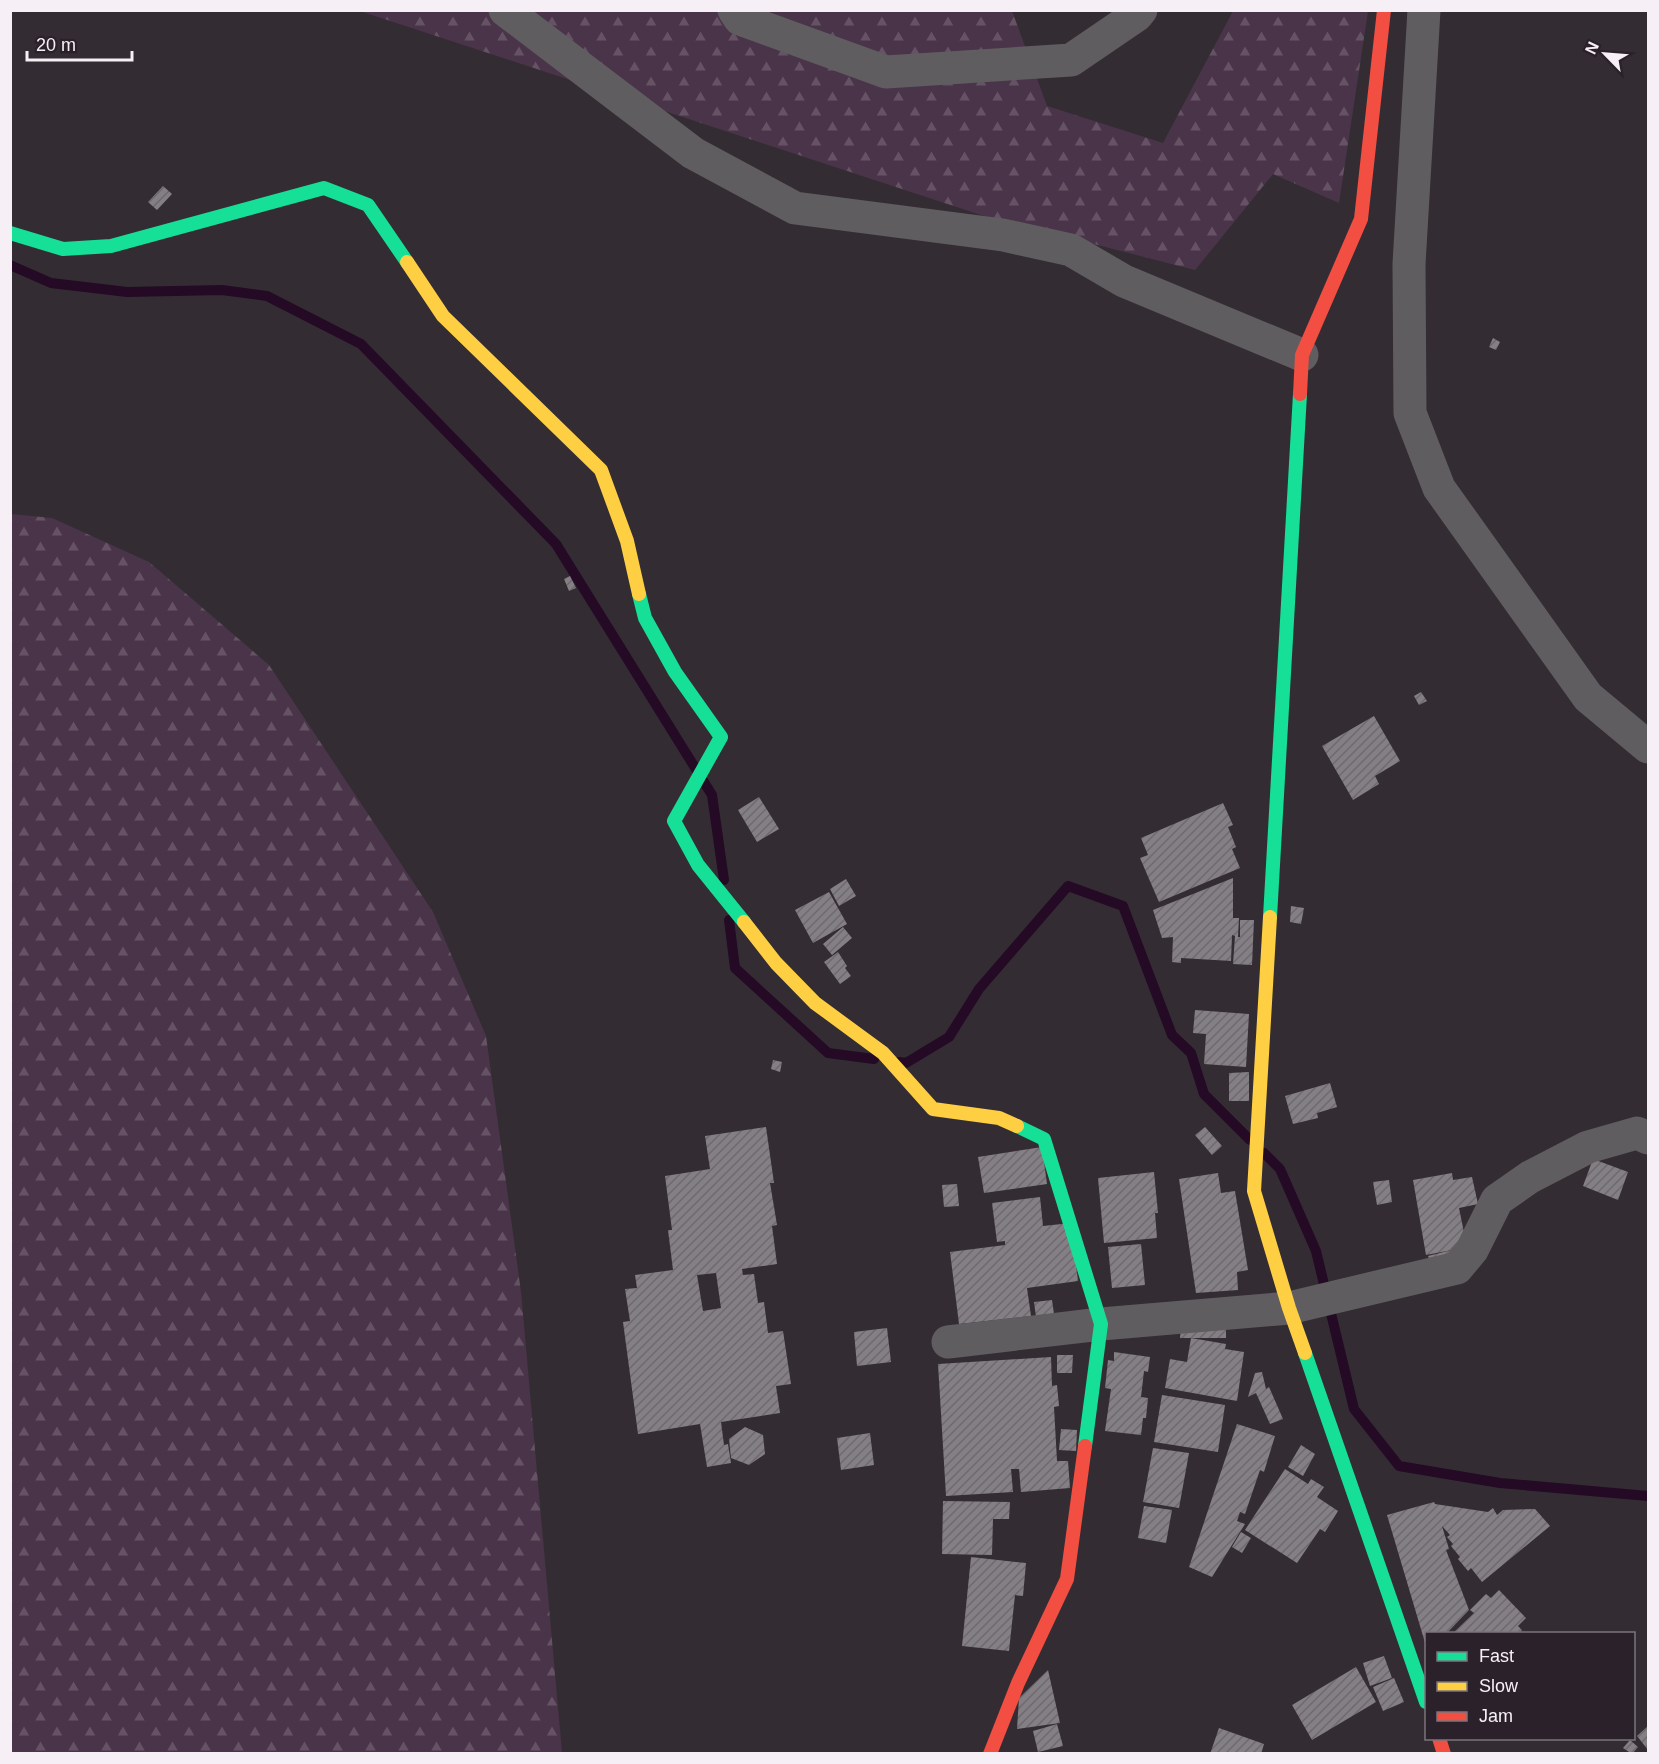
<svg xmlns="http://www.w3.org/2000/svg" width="1659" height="1764" font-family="Arial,sans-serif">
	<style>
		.forest { fill: url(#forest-firs) }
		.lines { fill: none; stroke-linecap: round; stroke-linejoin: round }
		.stream { stroke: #240a24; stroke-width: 10 }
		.building { fill: url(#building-hatch); fill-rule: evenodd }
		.street { stroke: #605d60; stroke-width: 33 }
		.fast { stroke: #16e098; stroke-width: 14 }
		.slow { stroke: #ffcf43; stroke-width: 14 }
		.jam { stroke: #f24e42; stroke-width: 14 }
	</style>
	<defs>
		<pattern id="forest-firs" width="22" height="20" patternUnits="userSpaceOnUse" patternTransform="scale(1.5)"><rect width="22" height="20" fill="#4a3449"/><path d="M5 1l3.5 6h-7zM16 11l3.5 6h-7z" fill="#655264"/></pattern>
		<pattern id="building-hatch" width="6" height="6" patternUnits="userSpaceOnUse" patternTransform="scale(1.5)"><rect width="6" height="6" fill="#847f84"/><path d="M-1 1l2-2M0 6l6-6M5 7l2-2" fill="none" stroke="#6d696d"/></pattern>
	</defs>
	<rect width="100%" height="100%" fill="#332d33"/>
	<path class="forest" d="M360 11H1012L1047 106 1163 143 1233 11H1368L1339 203 1273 174 1195 270 981 215Z
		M11 514 52 518 149 562 269 665 433 912 486 1036 521 1292 562 1753H11Z"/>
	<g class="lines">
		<path class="stream" d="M10 265 51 283 127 292 222 290 267 296 361 344 556 544 712 795 724 880
			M729 920 735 968 828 1053 874 1059
			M899 1062 906 1063 949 1037 979 989 1068 886 1123 906 1172 1035 1191 1053 1204 1094 1250 1140
			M1264 1153 1280 1169 1316 1251 1354 1409 1399 1466 1500 1483 1648 1496"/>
	</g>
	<path class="building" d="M163 186 172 194 157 210 148 202Z
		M1493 338 1500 342 1496 350 1489 347Z
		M570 576 576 588 569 591 564 579Z
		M1421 692 1427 701 1419 705 1414 696Z
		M1374 716 1400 761 1375 776 1379 784 1353 800 1322 746Z
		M759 797 779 829 757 842 738 810Z
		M1223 803 1233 825 1228 827 1236 847 1232 849 1240 868 1159 902 1140 858 1148 855 1141 838Z
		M1233 878V918H1239L1238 937H1240V920H1254L1252 965 1233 964 1235 936 1232 935 1231 961 1181 958V963L1172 962 1173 937 1162 938 1153 910Z
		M846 879 856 896 839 906 830 889Z
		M829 892 847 924 813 943 795 910Z
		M1291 906 1304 908 1301 924 1290 922Z
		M843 927 852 938 832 955 823 944Z
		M838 952 847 966 845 968 851 976 840 984 824 962Z
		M1195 1010 1249 1014 1246 1067 1204 1064 1206 1034 1193 1033Z
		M773 1060 782 1062 780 1072 771 1069Z
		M1249 1072V1101H1229V1073Z
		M1330 1083 1337 1107 1317 1113 1318 1118 1293 1124 1285 1096Z
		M766 1127 774 1183H770L777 1225 772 1226 777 1264 742 1269 743 1275 754 1274 758 1303 764 1302 768 1333 783 1331 791 1384 776 1386 780 1413 721 1422 724 1445 728 1444 731 1463 707 1467 700 1424 638 1434 623 1322 630 1321 625 1289 637 1288 635 1275 673 1270 668 1230H672L665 1176 710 1169 705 1136ZM716 1273 721 1308 703 1311 697 1275Z
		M1205 1127 1222 1146 1212 1155 1195 1135Z
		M1042 1147 1047 1184 984 1193 978 1157Z
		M1593 1159 1628 1172 1618 1200 1583 1186Z
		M1154 1172 1158 1213H1155L1157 1238 1104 1243 1098 1178Z
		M1218 1173 1221 1193 1235 1191 1248 1270 1237 1272 1238 1290 1196 1293 1179 1179Z
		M1452 1173 1453 1180 1472 1177 1478 1204 1459 1208 1467 1247 1433 1268 1428 1256 1452 1250 1426 1255 1413 1180Z
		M1389 1180 1392 1202 1377 1205 1373 1182Z
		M957 1184 959 1206 944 1207 942 1185Z
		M1040 1197 1043 1226 1071 1223 1078 1281 1027 1288 1031 1316 959 1324 950 1252 1005 1245V1241L997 1242 992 1203Z
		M1141 1244 1145 1285 1112 1288 1108 1247Z
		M1052 1300 1054 1314 1036 1317 1034 1302Z
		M1226 1326V1338H1180L1181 1328Z
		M887 1328 891 1362 857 1366 854 1332Z
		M1191 1338 1226 1344 1225 1349 1244 1352 1237 1401 1165 1388 1170 1359 1187 1362Z
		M1114 1352 1150 1357 1148 1372 1144 1371 1141 1397 1148 1398 1146 1418H1143L1141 1435 1105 1431 1111 1389 1105 1388 1108 1360 1114 1361Z
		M1057 1355H1073L1072 1373H1057Z
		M1051 1357 1052 1386 1057 1385 1059 1406 1054 1407 1057 1461H1068L1070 1488 1021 1492 1019 1469H1011L1013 1492 946 1496 938 1364Z
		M1262 1372 1266 1389 1269 1387 1283 1419 1270 1424 1256 1393 1248 1397 1255 1373Z
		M1162 1395 1225 1405 1218 1452 1154 1442Z
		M1237 1424 1275 1436 1264 1472 1260 1470 1245 1514 1240 1512 1237 1521 1245 1524 1212 1577 1189 1567Z
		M745 1427 763 1435 765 1454 749 1465 731 1458 729 1439Z
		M1061 1429 1077 1430 1076 1451 1059 1450Z
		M870 1433 874 1465 841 1470 837 1438Z
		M1301 1445 1315 1454 1303 1476 1288 1467Z
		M1153 1448 1189 1453 1179 1508 1143 1502Z
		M1285 1469 1308 1484 1311 1479 1324 1487 1317 1497 1338 1511 1325 1532 1320 1529 1297 1563 1245 1530Z
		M943 1501 1010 1502 1009 1519H993L992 1555 942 1554Z
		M1434 1502 1435 1504 1488 1512 1493 1508 1497 1515 1503 1510 1535 1509 1550 1526 1482 1582 1471 1568 1468 1571 1458 1559 1460 1557 1451 1546 1453 1544 1447 1537 1450 1535 1442 1526 1449 1549 1446 1550 1469 1610 1446 1634H1426V1646L1387 1515Z
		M1144 1506 1172 1510 1166 1543 1138 1538Z
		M1241 1532 1251 1538 1242 1553 1232 1547Z
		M971 1557 1026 1563 1023 1596 1015 1595 1009 1651 962 1646Z
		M1499 1590 1526 1618 1518 1626 1522 1630 1518 1634H1452L1474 1613 1470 1610 1486 1594 1491 1598Z
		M1384 1656 1392 1678 1370 1686 1363 1663Z
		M1356 1667 1376 1702 1312 1740 1292 1705Z
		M1048 1670 1060 1723 1017 1729 1019 1698Z
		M1394 1678 1404 1702 1383 1711 1373 1687Z
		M1057 1724 1063 1746 1038 1752 1033 1731Z
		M1648 1726V1750L1637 1736Z
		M1219 1728 1264 1744 1261 1754H1210Z
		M1630 1740 1638 1747 1632 1754 1623 1748Z"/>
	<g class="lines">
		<path class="street" d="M505 10 693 153 795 208 1003 235 1071 250 1124 281 1302 355
			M734 10 740 19 886 72 1071 60 1137 15 1141 10
			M1424 10 1409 264 1410 413 1439 488 1588 697 1648 747
			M948 1342 1101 1324 1289 1308 1457 1268 1472 1250 1497 1200 1530 1177 1588 1147 1637 1133 1648 1138"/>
		<path class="fast" d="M10 233 63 249 111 246 324 188 368 205 407 262
			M639 594 645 618 675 672 721 737 674 821 698 865 744 922
			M1270 917 1300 394
			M1017 1126 1044 1139 1101 1324 1085 1446
			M1305 1353 1426 1702"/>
		<path class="slow" d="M407 262 443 316 601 470 627 541 639 594
			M1270 917 1254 1191 1289 1308 1305 1353
			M744 922 776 963 815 1003 883 1053 933 1109 999 1118 1017 1126"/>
		<path class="jam" d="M1300 394 1302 355 1361 219 1384 10
			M1439 1738 1444 1754
			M990 1754 1018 1683 1067 1579 1085 1446"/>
	</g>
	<rect width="1659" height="1764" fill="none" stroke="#f6f0f6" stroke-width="24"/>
	<rect x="1425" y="1632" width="210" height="108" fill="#2b212b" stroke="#7c747c" stroke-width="1.5"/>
	<rect x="1437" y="1652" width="30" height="9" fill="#16e098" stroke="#7c747c" stroke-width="1.5"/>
	<text x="1479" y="1662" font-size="18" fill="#f6f0f6">Fast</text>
	<rect x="1437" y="1682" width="30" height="9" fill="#ffcf43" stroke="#7c747c" stroke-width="1.5"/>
	<text x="1479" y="1692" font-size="18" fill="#f6f0f6">Slow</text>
	<rect x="1437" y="1712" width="30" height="9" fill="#f24e42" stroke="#7c747c" stroke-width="1.5"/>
	<text x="1479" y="1722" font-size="18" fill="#f6f0f6">Jam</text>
	<g transform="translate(1605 54) rotate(295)" stroke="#2b212b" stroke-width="4.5" paint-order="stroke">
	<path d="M0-4.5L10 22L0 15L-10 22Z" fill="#f6f0f6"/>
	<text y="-9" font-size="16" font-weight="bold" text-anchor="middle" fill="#f6f0f6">N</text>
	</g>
	<path d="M27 51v9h105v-9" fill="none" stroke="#f6f0f6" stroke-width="3"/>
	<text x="36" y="51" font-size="18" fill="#f6f0f6" stroke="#2b212b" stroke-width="4.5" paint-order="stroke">20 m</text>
</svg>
